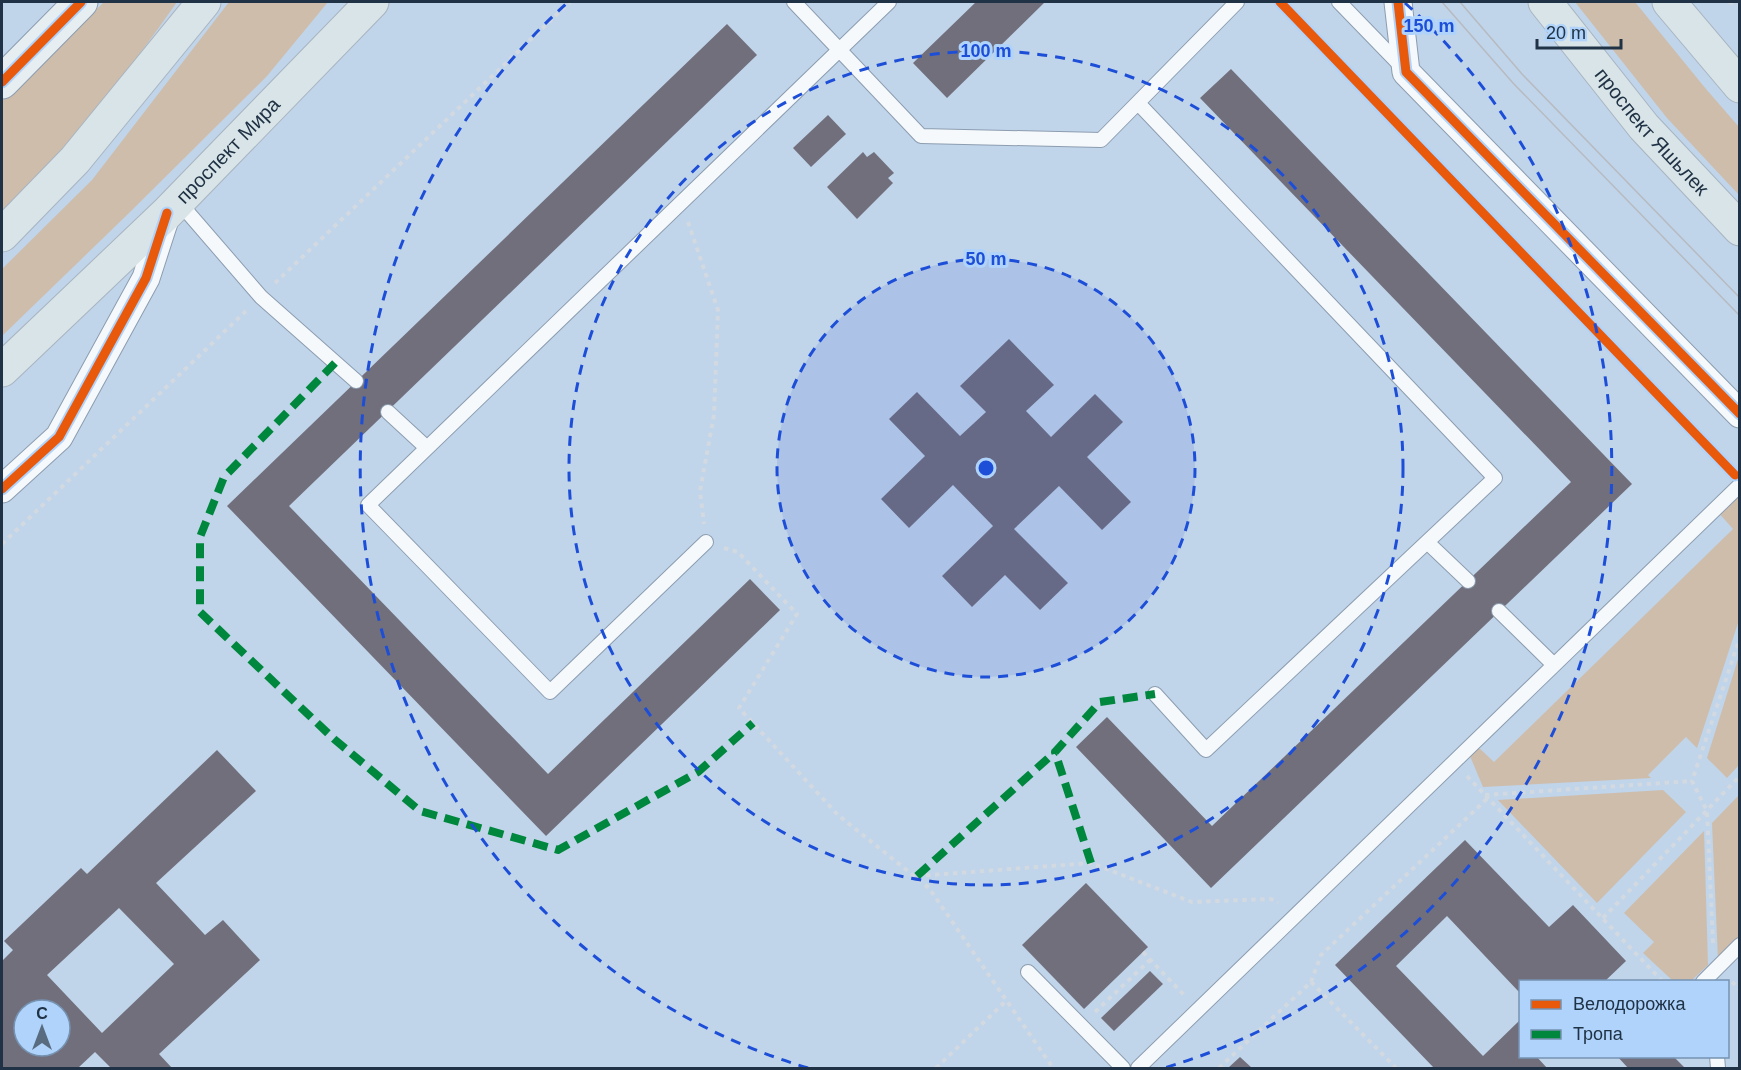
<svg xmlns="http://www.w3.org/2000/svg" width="1741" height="1070" font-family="Arial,sans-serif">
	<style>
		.green { fill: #cebdab }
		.building { fill: #716f7c; fill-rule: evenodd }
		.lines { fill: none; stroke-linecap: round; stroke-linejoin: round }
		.lane-casing { stroke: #8c9db0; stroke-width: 16 }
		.street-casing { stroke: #8c9db0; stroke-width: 29 }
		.secondary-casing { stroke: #8c9db0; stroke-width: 35 }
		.primary-casing { stroke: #a8b4c1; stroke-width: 35 }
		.path { stroke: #d2d9e1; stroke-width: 4; stroke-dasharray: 4.5 4.5; stroke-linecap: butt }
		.lane { stroke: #f6f9fc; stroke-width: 14 }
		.street { stroke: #f6f9fc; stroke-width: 27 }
		.secondary { stroke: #e7eef2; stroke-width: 33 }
		.primary { stroke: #d8e4e7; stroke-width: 33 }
		.tram { stroke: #b7bbc1; stroke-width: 1.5 }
		.quiet { stroke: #00873e; stroke-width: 8; stroke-dasharray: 15 8; stroke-linecap: butt }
		.cycleway-casing { stroke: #afd3fb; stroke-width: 13 }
		.cycleway { stroke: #e8590c; stroke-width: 9 }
		.ring { fill: none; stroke: #1d4ed8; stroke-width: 3; stroke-dasharray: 10 8 }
		.labels { text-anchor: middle; stroke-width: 6; stroke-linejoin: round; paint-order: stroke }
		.street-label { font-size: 20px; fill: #203245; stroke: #afd3fb }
		.centre { fill: #1d4ed8; stroke: #afd3fb; stroke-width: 3 }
		.ring-label { font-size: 18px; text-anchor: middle; font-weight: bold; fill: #1d4ed8; stroke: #afd3fb; stroke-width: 6; stroke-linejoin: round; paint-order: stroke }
	</style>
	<rect width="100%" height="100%" fill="#c0d4ea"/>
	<path class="green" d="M104 2H177C127 74 64 151 2 213V101Z
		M229 2H328L267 76 128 214 2 336V269L92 180Z
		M1575 2H1635L1706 89 1739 127V195L1667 118Z
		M1739 492V620L1697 748 1686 737 1648 775 1651 778 1483 787 1470 756 1477 746 1494 762 1733 529 1718 512Z
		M1739 656V765L1727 778 1707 758Z
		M1663 790 1686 812 1597 903 1498 800Z
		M1739 795V938L1718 960 1712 823Z
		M1704 831 1708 965 1691 981H1673L1643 953 1654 942 1624 913Z"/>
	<path class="building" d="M976 2H1045L947 98 913 63Z
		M727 24 757 55 289 506 548 774 750 579 780 610 546 836 227 506Z
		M1231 69 1632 484 1211 888 1076 747 1107 717 1212 826 1571 482 1200 98Z
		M828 115 846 134 811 167 793 148Z
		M863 152 867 157 874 152 894 173 888 178 893 183 857 219 827 187Z
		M1009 339 1054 385 1026 411 1051 437 1095 394 1123 422 1087 457 1131 502 1102 530 1059 486 1014 529 1068 583 1040 610 1005 575 972 607 942 576 993 526 953 485 909 528 881 499 925 456 889 419 917 392 960 436 986 412 960 386Z
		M217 750 256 791 156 883 205 935 223 920 260 960 159 1054 172 1068H111L95 1052 78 1068H2V961L13 950 4 941 81 868 87 874ZM119 908 174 964 102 1033 47 975ZM24 1010H60V1046H24Z
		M1465 840 1549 927 1573 905 1626 961 1604 982H1520V993L1447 916 1396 966 1483 1056 1520 1020V1056H1536L1547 1068H1434L1335 965Z
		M1086 883 1148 947 1084 1009 1022 945Z
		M1150 971 1163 984 1114 1031 1101 1018Z
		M1617 1056H1673L1685 1068H1628Z
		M1240 1057 1252 1068H1228Z"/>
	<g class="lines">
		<defs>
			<path id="lane" d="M794 2 921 136 1101 140 1237 2
				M1339 2 1404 69
				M1138 103 1495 478 1206 750 1155 694
				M178 201 261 297 356 381
				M388 412 427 448
				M706 542 550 692 368 505 889 2
				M1427 542 1468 581
				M1499 611 1554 665
				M1028 972 1123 1068
				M1703 982 1740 945
				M1717 1056 1718 1068
				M1138 1068 1740 485"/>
			<path id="street" d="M1398 2 1406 72 1740 414
				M2 489 59 437 146 278 167 213"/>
			<path id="secondary" d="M2 82 81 2"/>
			<g id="primary">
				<path id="s1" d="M1545 2 1644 127 1740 229"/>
				<path d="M1669 2 1740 86"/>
				<path d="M2 235 75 160 204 2"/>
				<path id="s2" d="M2 370 167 213 372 2"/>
			</g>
		</defs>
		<use href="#lane" class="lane-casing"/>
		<use href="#street" class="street-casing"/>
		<use href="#secondary" class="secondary-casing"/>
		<use href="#primary" class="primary-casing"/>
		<path class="path" d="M1280 2 1728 468
			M1729 2 1740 5
			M688 222 718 310 714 415 700 491 704 524
			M275 283 570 2
			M2 544 246 311
			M724 548 738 552 797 614 739 708 838 815 929 888 1053 1068
			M1467 776 1663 982
			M1485 795 1692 781
			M917 876 1091 863 1192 902 1271 899 1278 903
			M1603 918 1740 776
			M1713 943 1707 811 1692 781 1740 637
			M1143 952 1184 995
			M1311 982 1396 1068
			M1732 982 1740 990
			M1095 1012 1150 960
			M936 1068 1006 1001
			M1219 1068 1311 982 1321 955 1488 798"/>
		<use href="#lane" class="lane"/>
		<use href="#street" class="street"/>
		<use href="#secondary" class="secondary"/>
		<use href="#primary" class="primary"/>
		<path class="tram" d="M1442 2 1513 83 1740 316
			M1460 2 1522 74 1740 298"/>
		<path class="quiet" d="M335 363 224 477 200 537V612L334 739 420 811 558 850 698 772 753 723
			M1091 863 1055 752 1100 702 1155 694
			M917 876 1055 752"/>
		<defs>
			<path id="cycleway" d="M1280 2 1735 475
				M1398 2 1406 72 1740 414
				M2 82 81 2
				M2 489 59 437 146 278 167 213"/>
		</defs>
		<use href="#cycleway" class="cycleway-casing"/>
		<use href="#cycleway" class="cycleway"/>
	</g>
	<circle cx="986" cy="468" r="209" fill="#1d4ed8" fill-opacity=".12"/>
	<g class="ring">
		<circle cx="986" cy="468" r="209"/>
		<circle cx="986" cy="468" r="417"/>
		<path d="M808 1068A626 626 0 0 1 567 3M1405 3A626 626 0 0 1 1164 1068"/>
	</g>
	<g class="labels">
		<g class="street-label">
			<text dy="7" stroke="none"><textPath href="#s1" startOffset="168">проспект Яшьлек</textPath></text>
			<text dy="7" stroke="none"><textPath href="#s2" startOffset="315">проспект Мира</textPath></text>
		</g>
	</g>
	<circle cx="986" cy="468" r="9" class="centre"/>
	<g class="ring-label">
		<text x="1429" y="32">150 m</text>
		<text x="986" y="57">100 m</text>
		<text x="986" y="265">50 m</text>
	</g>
	<rect width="1741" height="1070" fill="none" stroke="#203245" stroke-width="6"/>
	<rect x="1519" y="980" width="210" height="78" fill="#afd3fb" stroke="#7693b2" stroke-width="1.5"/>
	<rect x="1531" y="1000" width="30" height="9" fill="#e8590c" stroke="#7693b2" stroke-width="1.5"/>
	<text x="1573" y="1010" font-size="18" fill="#203245">Велодорожка</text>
	<rect x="1531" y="1030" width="30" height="9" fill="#00873e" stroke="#7693b2" stroke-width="1.5"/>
	<text x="1573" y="1040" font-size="18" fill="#203245">Тропа</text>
	<g transform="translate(42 1028)"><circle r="28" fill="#afd3fb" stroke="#7693b2" stroke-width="1.5"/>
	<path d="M0-4.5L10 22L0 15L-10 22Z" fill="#586b7f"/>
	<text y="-9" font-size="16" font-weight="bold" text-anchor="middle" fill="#203245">С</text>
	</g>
	<path d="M1537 39v9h84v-9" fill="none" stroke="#203245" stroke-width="3"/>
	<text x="1546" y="39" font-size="18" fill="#203245" stroke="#afd3fb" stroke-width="4.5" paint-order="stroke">20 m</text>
</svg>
